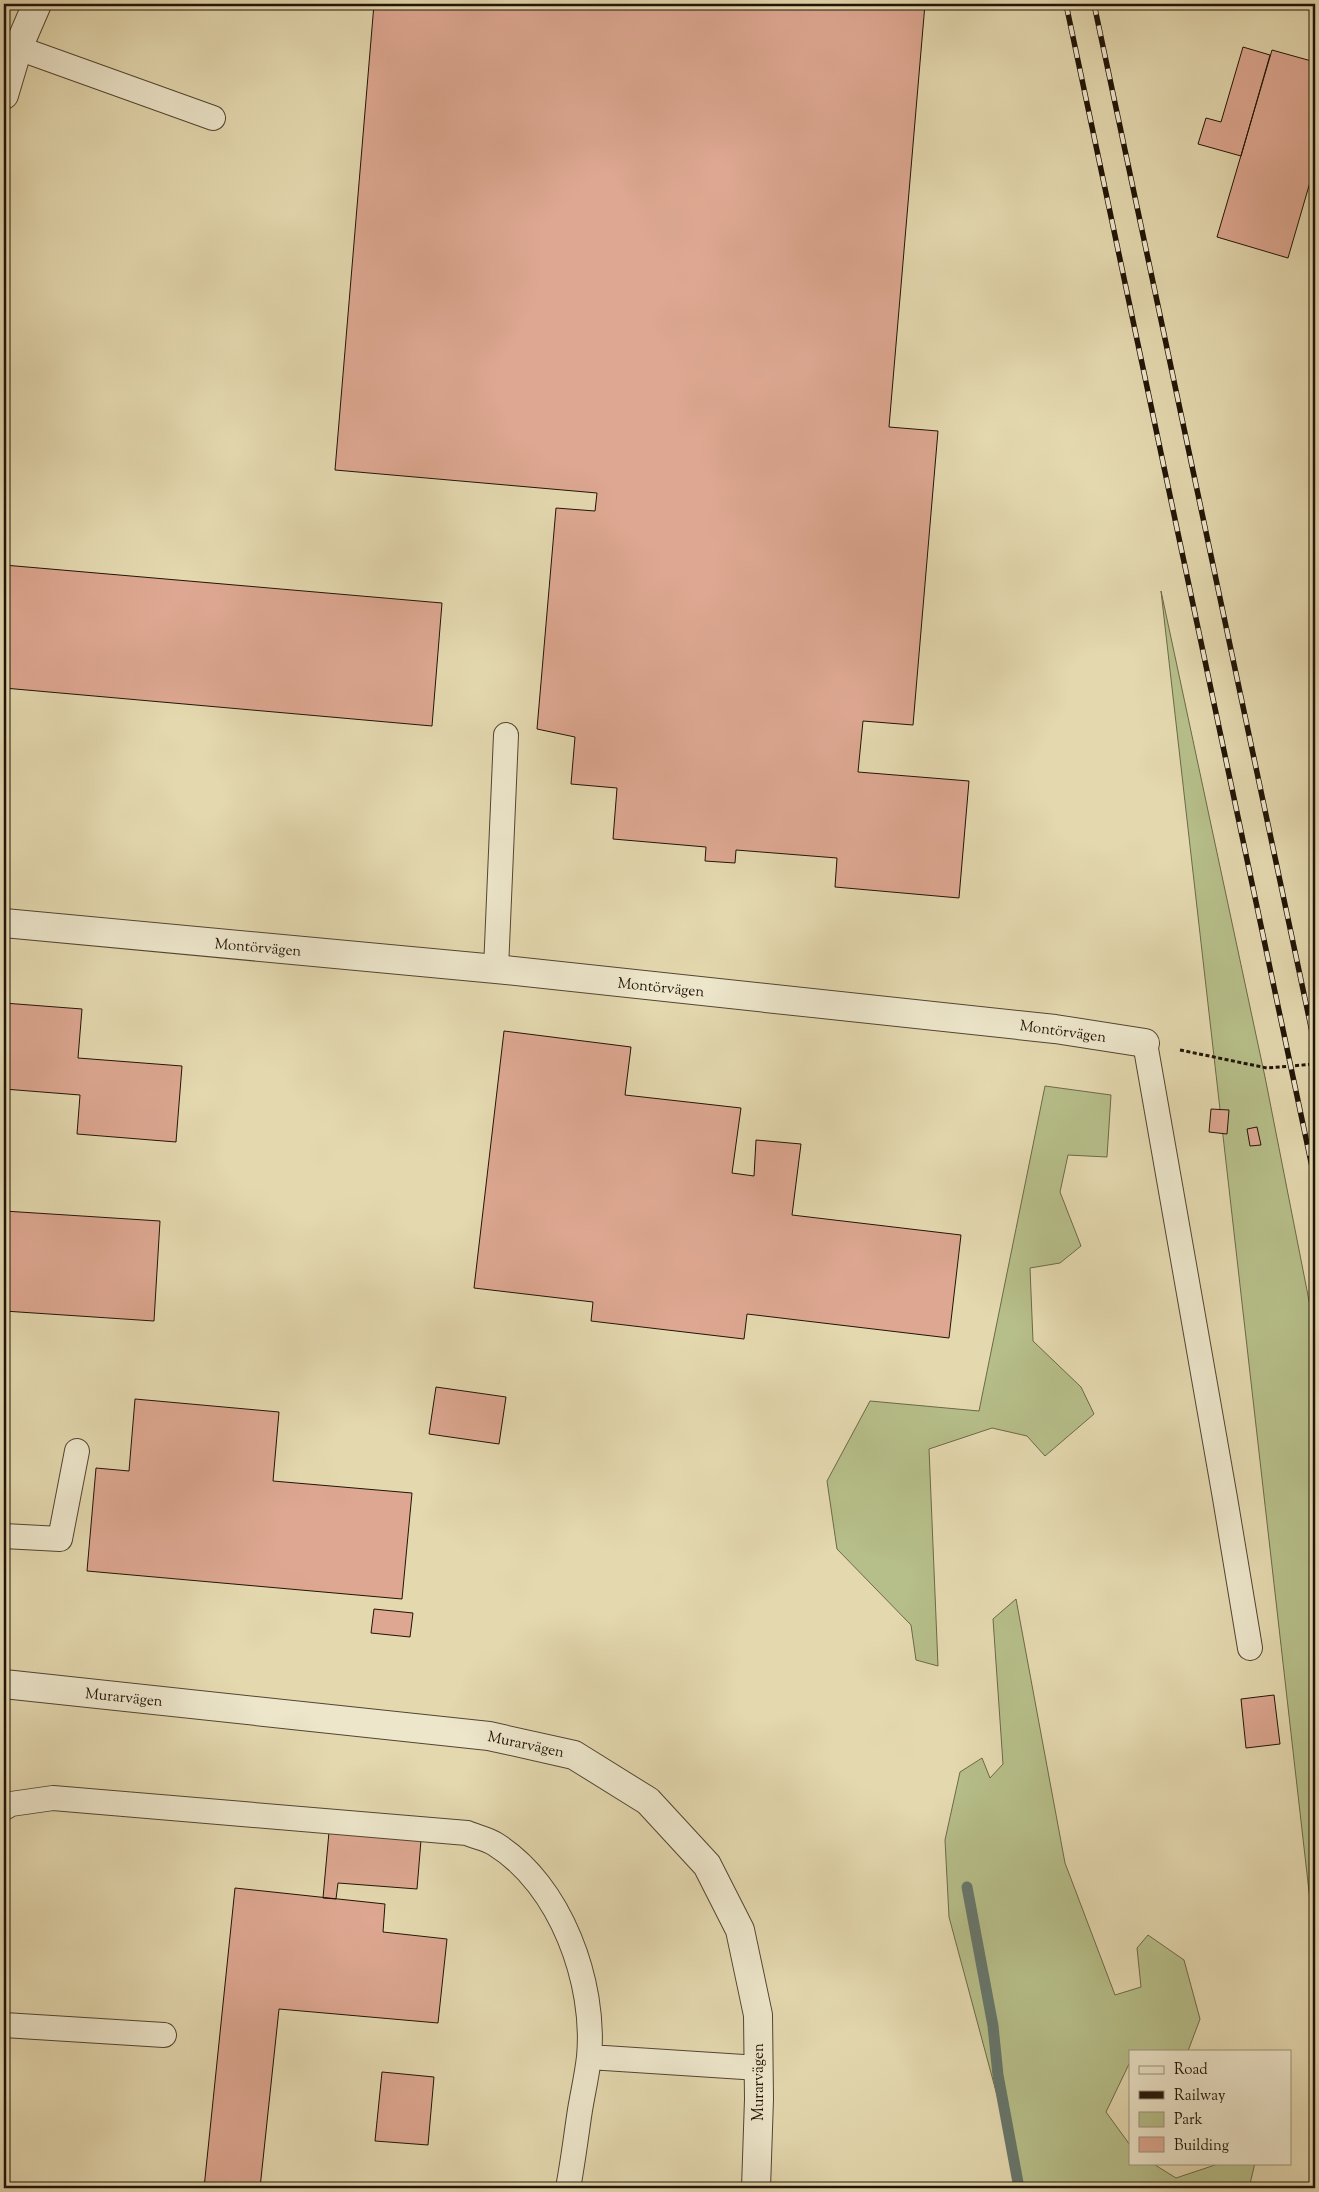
<svg xmlns="http://www.w3.org/2000/svg" width="1319" height="2192" font-family="'Sorts Mill Goudy',serif">
	<style>
		.green { fill: #b6be89; stroke: #6c6948 }
		.lines { fill: none; stroke-linecap: round; stroke-linejoin: round }
		.stream { stroke: #67776c; stroke-width: 11 }
		.building { fill: #dda791; stroke: #211407 }
		.lane-casing { stroke: #524531; stroke-width: 26 }
		.street-casing { stroke: #524531; stroke-width: 30 }
		.path { stroke: #211407; stroke-width: 3; stroke-dasharray: 4 2.5; stroke-linecap: butt }
		.lane { stroke: #ede6cb; stroke-width: 24 }
		.street { stroke: #ede6cb; stroke-width: 28 }
		.rail-casing { stroke: #211407; stroke-width: 5.5 }
		.rail { stroke: #ede6cb; stroke-width: 4; stroke-dasharray: 11; stroke-linecap: butt }
		.labels { text-anchor: middle; stroke-width: 5; stroke-linejoin: round; paint-order: stroke }
		.street-label { font-size: 15px; fill: #211407; stroke: #ede6cb }
	</style>
	<rect width="100%" height="100%" fill="#e4d8af"/>
	<filter id="stains"><feTurbulence type="fractalNoise" baseFrequency=".004" numOctaves="4"/><feColorMatrix values="0 0 0 0 .2 0 0 0 0 .09 0 0 0 0 .02 0 0 0 .5 -.17"/></filter>
	<radialGradient id="worn" r=".72"><stop offset=".6" stop-color="#630" stop-opacity="0"/><stop offset="1" stop-color="#630" stop-opacity=".3"/></radialGradient>
	<path class="green" d="M1161 591 1265 1077 1315 1331V1944Z
		M1045 1086 1111 1095 1107 1157 1068 1155 1060 1192 1081 1246 1060 1263 1030 1268 1033 1341 1081 1387 1094 1414 1045 1456 1027 1436 992 1428 929 1449 938 1666 916 1660 911 1625 837 1549 827 1481 870 1401 979 1411Z
		M1016 1599 1065 1863 1115 1995 1141 1987 1137 1948 1148 1935 1184 1960 1200 2019 1188 2051H1130V2062L1106 2112 1130 2145V2163H1152L1176 2178 1221 2163H1255L1249 2188H1022L949 1917 945 1840 960 1772 982 1758 990 1778 1003 1764 993 1619Z"/>
	<g class="lines">
		<path class="stream" d="M967 1887 993 2026 998 2075 1019 2188"/>
	</g>
	<path class="building" d="M374 4H925L889 427 938 431 913 725 863 721 858 772 969 781 959 898 835 887 837 858 736 850 735 863 705 861 706 847 613 839 617 788 571 784 575 737 537 729 556 508 595 511 597 493 335 470Z
		M1243 47 1270 55 1241 156 1198 144 1206 118 1221 122Z
		M1272 50 1315 62V165L1288 258 1217 237Z
		M4 565 442 603 432 726 4 688Z
		M4 1003 82 1009 78 1058 182 1066 176 1142 77 1134 80 1095 4 1089Z
		M504 1031 631 1047 625 1095 741 1108 732 1173 754 1176 756 1140 801 1144 792 1215 961 1235 949 1338 747 1314 744 1339 591 1321 593 1302 474 1288Z
		M1211 1109 1229 1110 1227 1134 1209 1132Z
		M1257 1127 1261 1145 1250 1146 1247 1129Z
		M4 1211 160 1221 154 1321 4 1311Z
		M436 1387 506 1397 499 1444 429 1434Z
		M135 1399 279 1412 273 1481 412 1493 402 1599 87 1571 96 1468 129 1471Z
		M374 1609 413 1613 410 1637 371 1633Z
		M1274 1695 1280 1744 1246 1748 1241 1699Z
		M329 1832 421 1840 417 1889 338 1883 336 1899 323 1898Z
		M235 1888 385 1904 383 1932 447 1939 438 2023 279 2009 260 2188H204Z
		M382 2072 434 2077 428 2145 375 2141Z"/>
	<g class="lines">
		<defs>
			<path id="lane" d="M18 48 213 118
				M496 969 506 735
				M1145 1043 1225 1498 1250 1648
				M4 1536 60 1539 77 1451
				M4 1808 11 1804 53 1798 467 1833C476 1837 487 1839 495 1844 561 1885 596 1983 589 2057 587 2075 583 2092 580 2110 576 2136 573 2162 568 2188
				M4 2025 164 2035
				M589 2057 759 2068"/>
			<path id="street" d="M4 95 18 48 37 4
				M4 923 496 969 1055 1029 1145 1043
				M4 1684 489 1736 574 1755 648 1801 707 1865 740 1930 758 2015 759 2099 756 2188"/>
		</defs>
		<use href="#lane" class="lane-casing"/>
		<use href="#street" class="street-casing"/>
		<path class="path" d="M1180 1050 1267 1068 1315 1064"/>
		<use href="#lane" class="lane"/>
		<use href="#street" class="street"/>
		<defs>
			<path id="rail" d="M1066 4 1315 1181
				M1094 4 1315 1046"/>
		</defs>
		<use href="#rail" class="rail-casing"/>
		<use href="#rail" class="rail"/>
	</g>
	<g class="labels">
		<g class="street-label">
			<text transform="translate(258 947) rotate(5)" y="5">Montörvägen</text>
			<text transform="translate(661 987) rotate(6)" y="5">Montörvägen</text>
			<text transform="translate(1063 1031) rotate(8)" y="5">Montörvägen</text>
			<text transform="translate(124 1697) rotate(6)" y="5">Murarvägen</text>
			<text transform="translate(526 1744) rotate(12)" y="5">Murarvägen</text>
			<text transform="translate(758 2082) rotate(-90)" y="5">Murarvägen</text>
		</g>
	</g>
	<rect width="1319" height="2192" fill="none" stroke="#e4d8af" stroke-width="20"/>
	<rect x="5" y="5" width="1309" height="2182" fill="none" stroke="#211407" stroke-width="2.5"/>
	<rect x="10" y="10" width="1299" height="2172" fill="none" stroke="#211407"/>
	<rect x="1129" y="2050" width="162" height="115" fill="#ede6cb" stroke="#9b927d"/>
	<rect x="1139" y="2066" width="25" height="8" fill="#ede6cb" stroke="#9b927d"/>
	<text x="1174" y="2074" font-size="15" fill="#211407">Road</text>
	<rect x="1139" y="2091" width="25" height="8" fill="#211407" stroke="#9b927d"/>
	<text x="1174" y="2100" font-size="15" fill="#211407">Railway</text>
	<rect x="1139" y="2112" width="25" height="15" fill="#b6be89" stroke="#9b927d"/>
	<text x="1174" y="2124" font-size="15" fill="#211407">Park</text>
	<rect x="1139" y="2137" width="25" height="15" fill="#dda791" stroke="#9b927d"/>
	<text x="1174" y="2150" font-size="15" fill="#211407">Building</text>
	<rect width="100%" height="100%" filter="url(#stains)"/>
	<rect width="100%" height="100%" fill="url(#worn)"/>
</svg>
